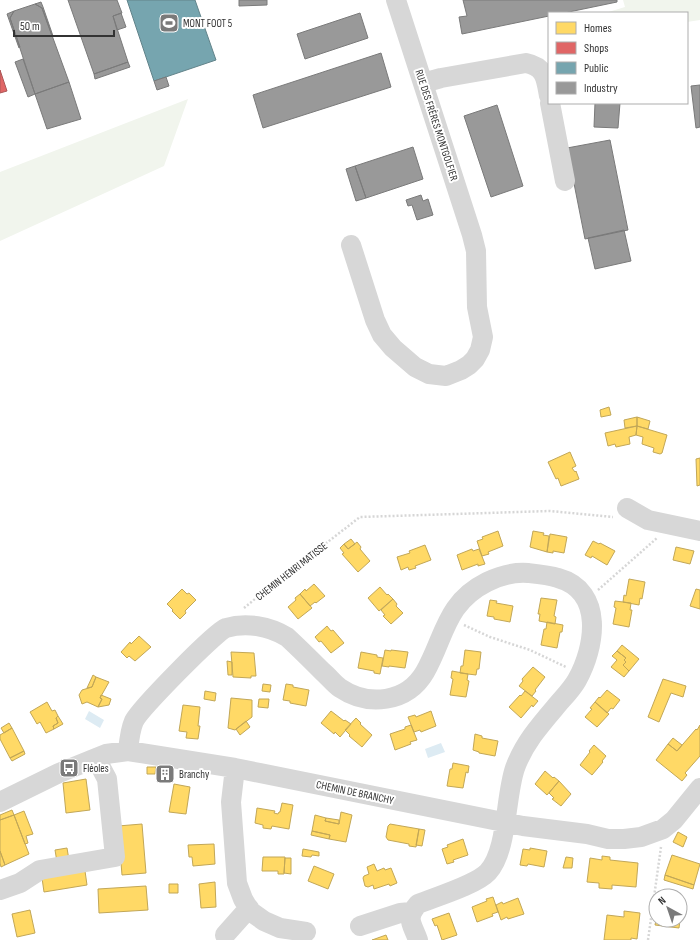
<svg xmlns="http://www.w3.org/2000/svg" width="700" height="940" font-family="'Sofia Sans Condensed',sans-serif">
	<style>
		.green { fill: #f1f5ed }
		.water { fill: #ddebf3 }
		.homes { fill: #ffd966; stroke: #c2a757 }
		.shops { fill: #e06666; stroke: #ac5757 }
		.public { fill: #76a5af; stroke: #62838a }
		.industry { fill: #999; stroke: #7a7a7a }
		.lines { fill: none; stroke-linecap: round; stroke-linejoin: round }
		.path { stroke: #d6d6d6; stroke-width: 2.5; stroke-dasharray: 2 2; stroke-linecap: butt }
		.minor { stroke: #d7d7d7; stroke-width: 20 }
		.labels { text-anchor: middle; stroke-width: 4; stroke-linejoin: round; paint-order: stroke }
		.poi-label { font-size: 11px; fill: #333; stroke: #fff; text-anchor: start }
		.street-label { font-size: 11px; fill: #333; stroke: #fff }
	</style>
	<rect width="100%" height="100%" fill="#fff"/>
	<path class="green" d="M623 0H700V20L687 22V13H605L625 7Z
		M188 99 164 166 0 241V172Z"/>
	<path class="water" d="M89 711 104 720 100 728 85 719Z
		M441 743 445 752 428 758 425 749Z"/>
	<path class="homes" d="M609 407 611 415 601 417 600 410Z
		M637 417V426L625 428 624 420Z
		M637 417 650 421 648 429 637 426Z
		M637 426 636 435 629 437 630 444 616 447 615 444 608 446 605 433Z
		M637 426 667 435 662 453 660 454 653 452 654 448 642 444 643 437 636 435Z
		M570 452 576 466 572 468 575 472 576 471 579 479 561 486 558 478 556 479 548 462Z
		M700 458V485L697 486 696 459Z
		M498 531 503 546 488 552 489 554 482 556 477 541 483 539 482 537Z
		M533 531 544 533 543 535 549 536 547 552 530 547Z
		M550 534 567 537 564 553 553 551V553L547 552Z
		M351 539 355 544 348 549 344 544Z
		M593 541 599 544 600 543 615 551 607 565 592 556 591 558 585 555Z
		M357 542 361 547 360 549 370 561 358 572 342 554 344 553 340 548 344 544 348 549Z
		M425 545 431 560 415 566 416 568 409 570 408 567 401 570 397 557 410 553 409 551Z
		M676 547 694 551 690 564 673 560Z
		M472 549 473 551 479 549 485 564 478 566V564L462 570 457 555Z
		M629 579 645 582 642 599 640 598 639 605 623 602 624 595 626 596Z
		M314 584 325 596 316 603 315 602 310 606 300 594 305 589 306 591Z
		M380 587 387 595 388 594 393 599 379 611 368 598Z
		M182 589 187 594 189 593 196 600 185 611 186 613 180 619 172 611 173 610 167 604Z
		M696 589 700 590V609L690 606Z
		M300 594 312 608 298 619 288 607 296 600 295 598Z
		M541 598 557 600 554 616 556 617 555 624 539 621 540 614H538Z
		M393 599 397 604 396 606 403 613 391 624 383 616 385 615 381 610Z
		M490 600 497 601 496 603 513 606 510 622 494 619V617L487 616Z
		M615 601 631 603 630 610H632L629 627 613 624 616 608 614 607Z
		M547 622 563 625 562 632H560L557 648 541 645 544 629H546Z
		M327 626 331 631 333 630 344 643 331 653 321 641 319 642 315 637Z
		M139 636 151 647 135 661 129 656 127 658 121 652 130 642 131 644Z
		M622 645 639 659 629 671 623 665 626 662 624 660 626 658 617 651Z
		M385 650 391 651V650L408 652 405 668 389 666V667L382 666Z
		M465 650 481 652 479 669H477L476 675 460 673 461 666H463Z
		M617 651 626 658 624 660 626 662 623 665 629 671 624 677 611 667 617 660 612 656Z
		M231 652 254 653 256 676H251V678L233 677Z
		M361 652 377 655V657L383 658 380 674 374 673V671L358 668Z
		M227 661 232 662V675H228Z
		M533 667 545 677 535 690 536 691 532 696 519 686 523 681 522 679Z
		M452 671 468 674 467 680 469 681 466 697 450 695 453 679 451 678Z
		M93 675 96 677 92 687 87 688Z
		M96 677 109 682 100 698 102 699 98 707 87 702 82 704 79 695 82 690 92 687Z
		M663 679 686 686 683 697 671 693 659 722 648 717Z
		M263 684 271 685 270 692 262 691Z
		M286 684 293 685V687L309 690 306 706 290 703V701L283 700Z
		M607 690 620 700 613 709 611 708 607 713 595 702 599 697 600 698Z
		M205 691 216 693 215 701 204 699Z
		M525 691 538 701 533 707 532 705 521 718 509 707 520 695 521 696Z
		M101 695 111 699 109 705 98 707 102 699 100 698Z
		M231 698 252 700V717L235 730 228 728Z
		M259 699H269L268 708 258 707Z
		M47 702 52 711 55 710 58 716 56 718 58 723 53 726 54 729 46 733 40 722 37 724 30 712Z
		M595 702 609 714 597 727 585 717 592 709 590 708Z
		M183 705 200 707 198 726H200L198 739 186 738 187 732 179 731Z
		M331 711 344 721 345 720 351 724 340 737 335 732 334 734 321 723Z
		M431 711 436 726 421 732 420 730 414 732 408 717 415 715 416 717Z
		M58 716 63 724 54 729 53 726 58 723 56 718Z
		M356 718 361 723 360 724 372 735 362 747 349 736 350 735 345 730Z
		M246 721 250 727 240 735 236 729Z
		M9 723 12 728 4 733 1 728Z
		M411 725 417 740 410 742 411 744 395 750 390 734 405 729V727Z
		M700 725V756L685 773 687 775 682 781 656 760 668 744 677 751 696 729 697 730Z
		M12 728 24 751 10 758 0 739V735Z
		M475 734 482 736V738L498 741 495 756 479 753V752L473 750Z
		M673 738 682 745 677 751 668 744Z
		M594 745 606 756 602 761 603 762 592 775 580 765 590 752 589 751Z
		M24 751 25 754 12 761 10 758Z
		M453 763 469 766 468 773 466 772 463 788 447 786 450 769H452Z
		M147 767H156L155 774H147Z
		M161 771 170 772V777L161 776Z
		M545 771 553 778 554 777 559 781 547 795 535 784Z
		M86 779 90 810 66 813 63 783Z
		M559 781 571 794 561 806 552 799 554 798 549 793Z
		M174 784 190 787 186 814 169 812Z
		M282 803 293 805 289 829 272 826 271 829 263 828V825L255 823 257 808 275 811 274 813 278 814 279 812H280Z
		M12 810 14 815 0 820V815Z
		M24 811 33 834 26 836 28 843 25 844 14 815Z
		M341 812 352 815 346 842 329 839 330 835 312 831 315 815 326 818 325 821 339 824Z
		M14 815 29 854 5 865 0 851V820Z
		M326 818 339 820V824L325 821Z
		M142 824 146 873 122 875 118 826Z
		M390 824 419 829 416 847 409 846V844L388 840 386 837 388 826Z
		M419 829 425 830 422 846 416 845Z
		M312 831 330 835 329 839 311 835Z
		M678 832 687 837 683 847 673 842Z
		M463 839 468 855 453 860 454 862 447 864 442 849 448 847 447 845Z
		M214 844 215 864 193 866 192 857H189L188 845Z
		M67 848 69 860 57 862 55 850Z
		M530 848 547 851 544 867 528 864 527 866 520 865 523 849 530 850Z
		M303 849 319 852V856L312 855 311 857 302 856Z
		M0 851 5 865 1 867 0 863Z
		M672 855 700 864 694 885 665 875Z
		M602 856 610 857V860L638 863 636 887 612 885V889L599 888V883L587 882 590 858 602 860Z
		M263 857H285L284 874H278V871H262Z
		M566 857 573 858 572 868H563Z
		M285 858H291V874L284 873Z
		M374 864 377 871 384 868 385 870 391 868 397 883 390 886 389 884 374 889 373 885 368 887 365 886 363 878 364 876 369 874 367 867Z
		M314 866 334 874 328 889 308 881Z
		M85 871 87 885 44 892 42 878Z
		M665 875 694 885 693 889 664 880Z
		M215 882 216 907 201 908 199 884Z
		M169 884H178V893H169Z
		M146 886 148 910 99 913 98 889Z
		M493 897 498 912 492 914 493 916 477 922 472 907 487 901 486 899Z
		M518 898 524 914 508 919 507 917 501 920 496 905 502 902 503 904Z
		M30 910 35 933 17 937 12 914Z
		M624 911 640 913 637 939 631 938V940H604L607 915 624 917Z
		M449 913 457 935 442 940 437 925 435 926 432 919Z
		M656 920H680L679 928 655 925Z
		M386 935 388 940H372Z"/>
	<path class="shops" d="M0 70 7 91 0 93Z"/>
	<path class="public" d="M127 0H195L216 60 154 81Z"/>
	<path class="industry" d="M68 0H117L122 13 113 16 128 62 94 74Z
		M239 0H267V5L239 6Z
		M463 0H617V2L564 13H549V16L462 34 459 17 467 16Z
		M41 2 43 7 53 36H52L42 8 35 4Z
		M35 4 42 8 69 82 35 94 10 18 14 11Z
		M14 11 10 18 20 47 19 48 7 14Z
		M121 13 126 27 117 30 113 16Z
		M360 13 368 38 305 59 297 34Z
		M381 53 391 87 263 128 253 95Z
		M23 59 35 94 28 97 15 62Z
		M128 62 130 67 95 79 94 74Z
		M166 77 169 86 157 90 154 81Z
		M69 82 81 119 47 129 35 94Z
		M700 85V127L696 128 691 86Z
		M595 103H620L618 128 594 127Z
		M497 105 523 186 491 197 464 116Z
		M610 140 628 230 585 239 567 148Z
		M413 147 423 179 366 198 355 166Z
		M355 166 366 198 356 201 346 169Z
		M421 195 423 201 428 199 433 215 417 220 412 205 408 206 406 200Z
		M624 230 631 261 595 269 588 238Z"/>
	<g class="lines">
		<path class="path" d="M598 590 657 538
			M244 608 272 585 360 517 550 511 613 517
			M464 625 490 637 530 650 566 667
			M648 940 661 847"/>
		<path class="minor" d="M423 83 441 78 526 63C546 67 546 80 549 96
			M550 103 565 181
			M351 245 375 320 382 335 393 348 415 367 429 374 446 376 461 370 469 365 475 359 480 350 483 337 477 307 476 251 472 235 396 0
			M627 508 648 520 700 531
			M128 751C129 741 130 730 134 721 140 709 215 632 226 628 246 622 269 626 287 637 299 648 311 660 323 672 329 677 334 684 340 688 368 707 407 703 425 672 445 637 445 603 487 582 499 576 514 572 528 573 538 574 549 575 558 578 605 591 595 648 577 680 572 689 564 697 558 704 541 724 524 743 515 768 505 797 508 850 488 872 476 885 435 897 418 904 405 919 412 923 418 940
			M235 768 231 802 237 883 243 899 250 911 264 921 280 928 306 932
			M0 802 59 773 96 758 106 754 128 751 235 768 523 826 587 834 608 839H624L641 837 663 829 674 820 700 788
			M0 890 20 883 40 870 115 857 107 779 96 758
			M360 926 400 913 411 912
			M225 935 249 908"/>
	</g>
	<defs>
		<symbol id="stadium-square" viewBox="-11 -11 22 22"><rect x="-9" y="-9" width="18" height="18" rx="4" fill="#7a7a7a" stroke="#fff"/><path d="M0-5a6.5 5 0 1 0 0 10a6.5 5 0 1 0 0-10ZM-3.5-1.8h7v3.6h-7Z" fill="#fff"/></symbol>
		<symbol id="bus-square" viewBox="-11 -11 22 22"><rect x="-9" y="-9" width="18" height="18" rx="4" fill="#7a7a7a" stroke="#fff"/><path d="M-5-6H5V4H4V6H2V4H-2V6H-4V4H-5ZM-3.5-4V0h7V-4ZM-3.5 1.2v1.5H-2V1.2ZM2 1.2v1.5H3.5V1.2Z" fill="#fff"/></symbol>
		<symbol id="building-square" viewBox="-11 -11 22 22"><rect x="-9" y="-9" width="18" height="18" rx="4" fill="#7a7a7a" stroke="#fff"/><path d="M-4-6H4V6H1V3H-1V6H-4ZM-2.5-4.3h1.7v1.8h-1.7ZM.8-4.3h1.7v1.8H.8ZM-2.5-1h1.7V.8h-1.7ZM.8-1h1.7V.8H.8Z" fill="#fff"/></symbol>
	</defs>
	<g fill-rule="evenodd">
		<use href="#stadium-square" x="158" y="12" width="22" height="22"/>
		<use href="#bus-square" x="58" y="757" width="22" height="22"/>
		<use href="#building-square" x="154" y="763" width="22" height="22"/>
	</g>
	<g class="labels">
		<g class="poi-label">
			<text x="183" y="27">MONT FOOT 5</text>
			<text x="83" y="772">Fléoles</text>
			<text x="179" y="778">Branchy</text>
		</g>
		<g class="street-label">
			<text transform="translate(437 125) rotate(72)" y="4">RUE DES FRÈRES MONTGOLFIER</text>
			<text transform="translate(291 571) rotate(-38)" y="4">CHEMIN HENRI MATISSE</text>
			<text transform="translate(355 792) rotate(12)" y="4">CHEMIN DE BRANCHY</text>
		</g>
	</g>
	<rect x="548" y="12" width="140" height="92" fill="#ffffff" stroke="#adadad"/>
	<rect x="556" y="22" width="20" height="12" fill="#ffd966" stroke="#adadad"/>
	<text x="584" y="32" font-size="12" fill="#333333">Homes</text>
	<rect x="556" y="42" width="20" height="12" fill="#e06666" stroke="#adadad"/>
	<text x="584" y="52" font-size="12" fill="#333333">Shops</text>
	<rect x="556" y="62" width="20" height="12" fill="#76a5af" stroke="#adadad"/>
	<text x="584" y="72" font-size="12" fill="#333333">Public</text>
	<rect x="556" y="82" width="20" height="12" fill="#999999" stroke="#adadad"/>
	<text x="584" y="92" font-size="12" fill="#333333">Industry</text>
	<g transform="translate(668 908) rotate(320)"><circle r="19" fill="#ffffff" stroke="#adadad"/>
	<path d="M0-3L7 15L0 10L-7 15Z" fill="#7a7a7a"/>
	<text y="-6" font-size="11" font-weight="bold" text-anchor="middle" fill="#333333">N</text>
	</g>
	<path d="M14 30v6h100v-6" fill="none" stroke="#333333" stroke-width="2"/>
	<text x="20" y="30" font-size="12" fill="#333333" stroke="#ffffff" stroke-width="3" paint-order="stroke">50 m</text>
</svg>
